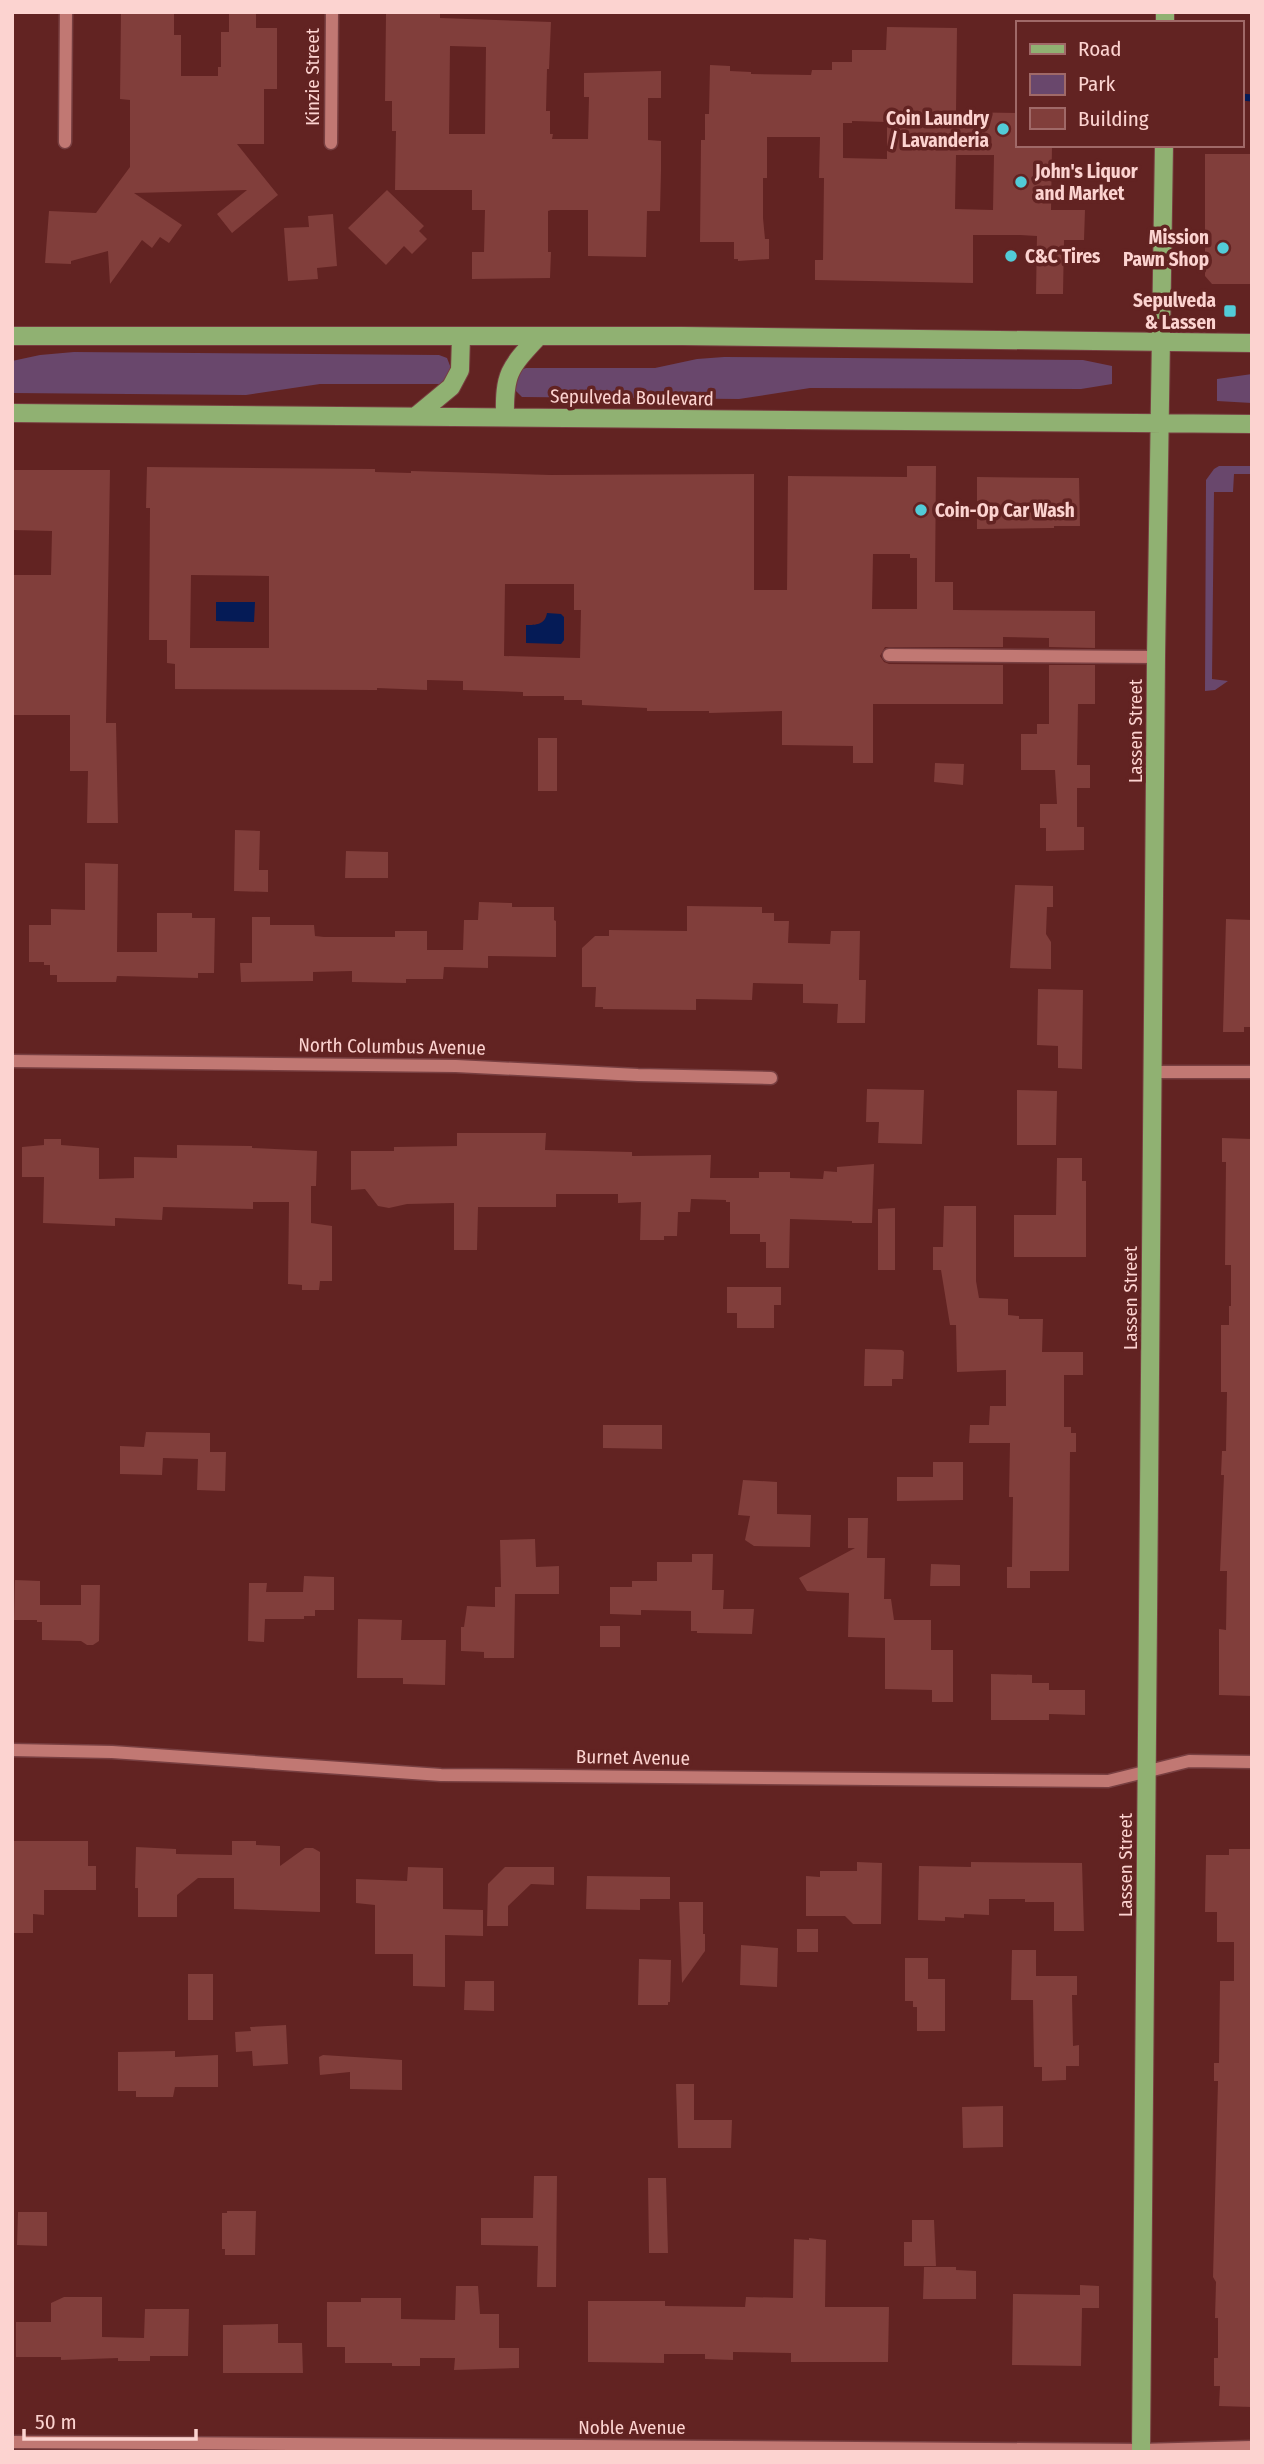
<svg xmlns="http://www.w3.org/2000/svg" width="1264" height="2464" font-family="'Fira Sans Condensed',sans-serif">
	<style>
		.green { fill: #69476c }
		.water { fill: #051b56 }
		.lines { fill: none; stroke-linecap: round; stroke-linejoin: round }
		.stream { stroke: #051b56; stroke-width: 7 }
		.building { fill: #813e3b; fill-rule: evenodd }
		.minor-casing { stroke: #783f41; stroke-width: 15 }
		.major-casing { stroke: #783f41; stroke-width: 20 }
		.minor { stroke: #c17873; stroke-width: 12 }
		.major { stroke: #90b172; stroke-width: 18 }
		.poi-dot { fill: #52cbd7; stroke: #622322; stroke-width: 2.5 }
		.labels { text-anchor: middle; stroke-width: 7; stroke-linejoin: round; paint-order: stroke }
		.street-label { font-size: 19px; fill: #fcd3d0; stroke: #622322 }
		.poi-label { font-size: 19px; font-weight: bold; fill: #fcd3d0; stroke: #622322; text-anchor: end }
	</style>
	<rect width="100%" height="100%" fill="#622322"/>
	<path class="green" d="M74 352 439 355 447 358 452 371 445 383 441 384H320L246 395 12 393V361L40 355Z
		M724 357 1083 360 1112 366V384L1081 389 810 388 739 399 522 397 513 388 520 370 526 368H655L697 359Z
		M1252 374V403L1217 401V379Z
		M1219 466H1252V474H1234L1233 492H1214L1212 679 1228 681 1215 690 1205 691 1206 480 1214 469Z"/>
	<path class="water" d="M216 602H255L254 622 216 621Z
		M547 613 561 614 564 617V640L561 644 526 643V625C536 625 545 625 547 613Z"/>
	<g class="lines">
		<path class="stream" d="M1241 97 1252 98"/>
	</g>
	<path class="building" d="M121 12H174V35H181V76H218V67H221V32H229V13H256V28H277V89H264V144H237L278 195 232 233 217 214 247 190 134 193 182 225 169 243 160 237 152 248 142 240 110 284 108 251 71 261V264L45 263 49 211 96 213 130 167V100L120 99Z
		M386 14H440V18L551 22 549 69H547L546 111H550V134H553L552 139H588L589 97H584V73L661 71V98H648V140L661 141V171L660 211H647L646 257 588 256V210H551L548 211V252H551L550 278 472 279V252H484L485 210H472V190H395L396 131H392V101H385ZM450 46 486 47 485 134H449Z
		M887 27 957 28 956 112 1017 113V145H1052L1051 210H1085L1084 240H1064L1063 294H1036L1037 236 1020 235H973V283L815 280V260H823L824 178H819L820 137H767V178H763V218L765 239H769V259L738 261V259H734V242H700L701 140H705V114H709L710 65 730 66V71L751 72V74L811 75 812 70H832V62H852V50H886ZM852 121 887 122V159L843 158V123H852ZM956 155H994L993 210 955 209Z
		M1205 154H1252V284H1212L1205 276Z
		M387 190 424 226 419 231 427 239 412 254 404 246 386 265 348 228Z
		M333 214 337 266 317 268 318 279 288 281 284 228 309 227 308 216Z
		M907 466H936L935 582H953V610L1095 611V648L1049 647V638L1003 637V647H885L880 656 884 662 889 664 1003 665V704H873V763H853V746L782 745V711L709 713V711H647V708L582 705V700H564V696H523V692L463 690V681L427 680V690L377 688V690L175 689V664L167 663V640H149L150 508H146L147 467 375 469V472L411 473V471L550 475 754 474V590H787L788 476 907 477ZM873 554H910V558H917V609H872ZM191 575 269 576V648H190ZM505 584H574V610H581L580 658 504 656Z
		M12 470H110L106 723H116L118 823H87L88 771H70V715H12V575H51L52 531 12 530Z
		M977 477 1079 478 1080 526H1054V528L977 529Z
		M1049 665H1095V704H1078L1077 765H1090V788H1077V827H1084V850L1046 851V828H1040V804H1057L1055 770H1021V734H1037V724H1049Z
		M538 738H557V791H538Z
		M935 763 964 764 963 785 934 782Z
		M235 830 260 831 259 870H268V892L234 891Z
		M346 851 388 852V878H345Z
		M85 863 118 864 117 952H157V913H192V918H215L214 973H198V978L117 976 116 982H57V975H50V965H44V962H29V925H51V909L85 910Z
		M1015 885 1053 886V907H1047L1046 934 1051 942V969L1010 968Z
		M479 902 512 903V907H554V920L556 921V957L488 956V968L444 967 443 979H406V983L352 982V971L313 972V981L241 982 240 963H252V917H270V925H314L315 936 324 937H395V931H427V950H463L464 920H478Z
		M687 906 762 907V913H774V921H789L788 943 830 944 831 931H860L859 980H866L865 1023H837L838 1004 803 1003V984L753 983 752 1000 696 999V1010L603 1009V1007H595L596 987H582V948L595 936H609V930L687 931Z
		M1226 919 1252 920V1027H1244V1032H1223Z
		M1038 989 1083 990 1082 1069 1058 1068V1046L1037 1045Z
		M867 1089 924 1090 922 1144 878 1143 879 1122H866Z
		M1017 1090 1057 1091 1056 1145H1017Z
		M457 1133H546L545 1150 632 1152V1156L711 1155 710 1178H759V1172H790V1178L823 1179 824 1171 837 1172V1167L874 1164 872 1223H852V1221L790 1219 789 1268H766V1242H760V1234H730V1202H726V1200L691 1199 690 1212H678L677 1236H664V1240H640L641 1202 618 1203V1194H556V1207H478L477 1250H454V1203L407 1204 389 1208 378 1206 365 1189 351 1190V1151H394V1147L457 1146Z
		M1222 1138 1252 1139V1696L1219 1695V1629L1226 1630 1227 1571H1220L1224 1475H1221L1222 1451H1226L1227 1392H1221V1325H1229V1306H1231V1265H1225L1226 1162H1222Z
		M44 1139H61V1145L99 1148V1179L134 1178V1157L177 1158V1145L252 1146V1148L317 1151 316 1186H311V1223L332 1226V1281H320L319 1290H302V1285L288 1284 289 1202H253V1209L163 1207 162 1220 115 1218V1226L43 1223 44 1177H22V1147L44 1145Z
		M1057 1158H1082V1181H1086V1257H1014V1215H1056Z
		M944 1206H976V1281L979 1298 1008 1299V1315L1019 1316V1319H1043L1042 1352H1083V1375H1064V1427H1071V1433H1076V1452H1070L1069 1571H1030V1588H1007V1567H1012L1013 1497H1009L1010 1443H969L970 1425H989L990 1406H1006V1370L957 1372 956 1325H950L941 1270H933V1247H943Z
		M895 1208V1270H878V1209Z
		M727 1287H781V1305H774V1328H737V1313H727Z
		M865 1349 902 1350 904 1352 903 1379H892V1386H864Z
		M603 1425H662V1449L603 1448Z
		M146 1432 210 1433V1452H226L225 1491 197 1490 198 1459 163 1458 162 1475 120 1474V1446L144 1447Z
		M933 1462H963V1500L897 1501V1477H933Z
		M743 1480 777 1482V1514L811 1515 810 1547 754 1546 745 1540 750 1516 738 1515Z
		M848 1518H868L867 1558H885L884 1599H891L894 1620H931V1650H953V1702H932V1690L885 1689V1638L848 1637 849 1593 807 1591 799 1578 855 1548H848Z
		M535 1539 536 1567 559 1566V1594H515L514 1658H484V1652L461 1651V1627H464L467 1606 495 1607V1587H501L500 1540Z
		M692 1554H713L712 1590H724L723 1609H754L752 1634 697 1633V1631H691V1611L641 1610V1615L610 1614V1587H632V1581H657V1562H692Z
		M931 1564 960 1565V1586H930Z
		M304 1576 334 1577V1610H315V1616H304V1619H265L264 1642 248 1641 249 1583H267L266 1592H303Z
		M15 1580 40 1581V1605H81V1585H100L99 1641 93 1645H87L81 1641 42 1640V1622H37V1620H14Z
		M358 1619 402 1620 401 1640H446L445 1685 403 1684V1678H357Z
		M600 1626H620V1647H600Z
		M991 1674 1032 1675V1683H1049V1690H1085V1715L1049 1714V1720H991Z
		M12 1841H88V1866H96V1890H44V1915L33 1914V1933H12Z
		M232 1841H256V1845L280 1846V1866L305 1848H313L320 1852V1912L234 1909V1878H198L177 1895V1917H138V1888H135L136 1847 176 1849V1854L232 1855Z
		M1229 1849H1252V2407L1219 2406 1220 2386H1214V2358H1218V2318H1215L1216 2282 1213 2277 1218 2081H1214V2063H1219L1220 1981H1234V1942H1217V1912H1205L1206 1855H1229Z
		M857 1862 882 1863 881 1924H853L845 1916H806V1876L820 1877V1871H857Z
		M971 1862 1082 1863 1084 1931H1054V1902H1025V1899H989V1915L964 1914V1918L945 1917V1921L918 1920 919 1866 971 1867Z
		M408 1867 443 1868V1909L483 1910V1936L445 1935V1987L413 1986V1954H375V1905L356 1903V1879L407 1881Z
		M505 1867H554V1885L531 1884 508 1906V1926H487L488 1884Z
		M587 1876 670 1877V1899H640V1910L586 1909Z
		M679 1902H703V1934H705V1951L682 1983Z
		M797 1929H818V1952H797Z
		M741 1945 778 1948 777 1987 740 1985Z
		M1012 1950H1036V1976H1077V1995H1072L1073 2046 1079 2045V2066H1066V2080L1042 2081V2067H1034L1033 2000H1011Z
		M905 1958H928V1979H945V2031H917V2007H913V2001H905Z
		M639 1959 671 1960 670 2002H668V2005H638Z
		M188 1974H213V2020H188Z
		M465 1981H494V2011L464 2010Z
		M286 2025 288 2064 253 2066 252 2051 236 2052 235 2032 251 2031 250 2027Z
		M175 2051V2057L218 2055V2087H175L173 2097H136V2091H118V2052Z
		M323 2055 402 2060V2090L350 2089V2072L320 2075 319 2057Z
		M676 2084H694V2120H732L731 2148H678Z
		M1003 2106V2147L963 2148 962 2107Z
		M534 2176H557L556 2287H537L538 2246 481 2245V2218H533Z
		M648 2178H666L668 2253H649Z
		M227 2211H256L255 2255H225V2249H222V2213H227Z
		M18 2212H47V2246L17 2245Z
		M912 2220H934L936 2266H904V2242H912Z
		M809 2238 826 2240 825 2307H889L888 2362H791V2353L733 2352V2360L705 2359V2354H664V2363L588 2362V2301H665V2306L745 2307 746 2297 793 2298 794 2239 809 2240Z
		M924 2267H956V2270L976 2271V2299H923Z
		M1080 2285 1099 2286V2308H1082L1081 2366 1012 2365 1013 2294 1080 2295Z
		M456 2286H478L480 2314H499V2348H519V2368L454 2370 455 2358H420V2366H392V2363H345V2347H327V2302H361V2298H401V2319L455 2320Z
		M64 2297H102V2337L144 2338 145 2309H189L188 2356H150V2361H118V2358L61 2360V2357H16V2322H51V2303Z
		M278 2324V2343H302L303 2373H223V2325Z"/>
	<g class="lines">
		<defs>
			<path id="minor" d="M65 142 66 12
				M331 143 332 12
				M889 655 1156 657
				M12 1061 456 1066 638 1075 771 1078
				M1153 1072H1252
				M12 1750 112 1752 441 1775 1108 1781 1189 1761 1252 1762
				M12 2442 1141 2450 1252 2447"/>
			<path id="major" d="M1165 23V12
				M12 336H682L1252 343
				M12 413 1252 424
				M416 416 451 387 460 370 461 337
				M505 417C504 374 509 368 538 337
				M1141 2452 1156 657 1164 145"/>
		</defs>
		<use href="#minor" class="minor-casing"/>
		<use href="#major" class="major-casing"/>
		<use href="#minor" class="minor"/>
		<use href="#major" class="major"/>
	</g>
	<g class="poi-dot">
		<circle cx="1003" cy="129" r="7"/>
		<circle cx="1021" cy="182" r="7"/>
		<circle cx="1223" cy="248" r="7"/>
		<circle cx="1011" cy="256" r="7"/>
		<rect x="1223" y="304" width="14" height="14" rx="3.5"/>
		<circle cx="921" cy="510" r="7"/>
	</g>
	<g class="labels">
		<g class="street-label">
			<text transform="translate(312 77) rotate(-90)" y="7">Kinzie Street</text>
			<text transform="translate(632 397) rotate(1)" y="7">Sepulveda Boulevard</text>
			<text transform="translate(1135 731) rotate(-90)" y="7">Lassen Street</text>
			<text transform="translate(392 1046) rotate(1)" y="7">North Columbus Avenue</text>
			<text transform="translate(1130 1298) rotate(-90)" y="7">Lassen Street</text>
			<text transform="translate(633 1757) rotate(1)" y="7">Burnet Avenue</text>
			<text transform="translate(1125 1865) rotate(-90)" y="7">Lassen Street</text>
			<text x="632" y="2434">Noble Avenue</text>
		</g>
		<g class="poi-label">
			<text x="989" y="125">Coin Laundry<tspan x="989" dy="22">/ Lavanderia</tspan></text>
			<text x="1035" y="178" text-anchor="start">John's Liquor<tspan x="1035" dy="22">and Market</tspan></text>
			<text x="1209" y="244">Mission<tspan x="1209" dy="22">Pawn Shop</tspan></text>
			<text x="1025" y="263" text-anchor="start">C&amp;C Tires</text>
			<text x="1216" y="307">Sepulveda<tspan x="1216" dy="22">&amp; Lassen</tspan></text>
			<text x="935" y="517" text-anchor="start">Coin-Op Car Wash</text>
		</g>
	</g>
	<rect width="1264" height="2464" fill="none" stroke="#fcd3d0" stroke-width="28"/>
	<rect x="1016" y="21" width="228" height="126" fill="#622322" stroke="#a06968" stroke-width="2"/>
	<rect x="1030" y="44" width="35" height="10" fill="#90b172" stroke="#a06968" stroke-width="2"/>
	<text x="1078" y="56" font-size="21" fill="#fcd3d0">Road</text>
	<rect x="1030" y="74" width="35" height="21" fill="#69476c" stroke="#a06968" stroke-width="2"/>
	<text x="1078" y="91" font-size="21" fill="#fcd3d0">Park</text>
	<rect x="1030" y="108" width="35" height="21" fill="#813e3b" stroke="#a06968" stroke-width="2"/>
	<text x="1078" y="126" font-size="21" fill="#fcd3d0">Building</text>
	<path d="M24 2429v10h172v-10" fill="none" stroke="#fcd3d0" stroke-width="3.5"/>
	<text x="35" y="2429" font-size="21" fill="#fcd3d0" stroke="#622322" stroke-width="5" paint-order="stroke">50 m</text>
</svg>
